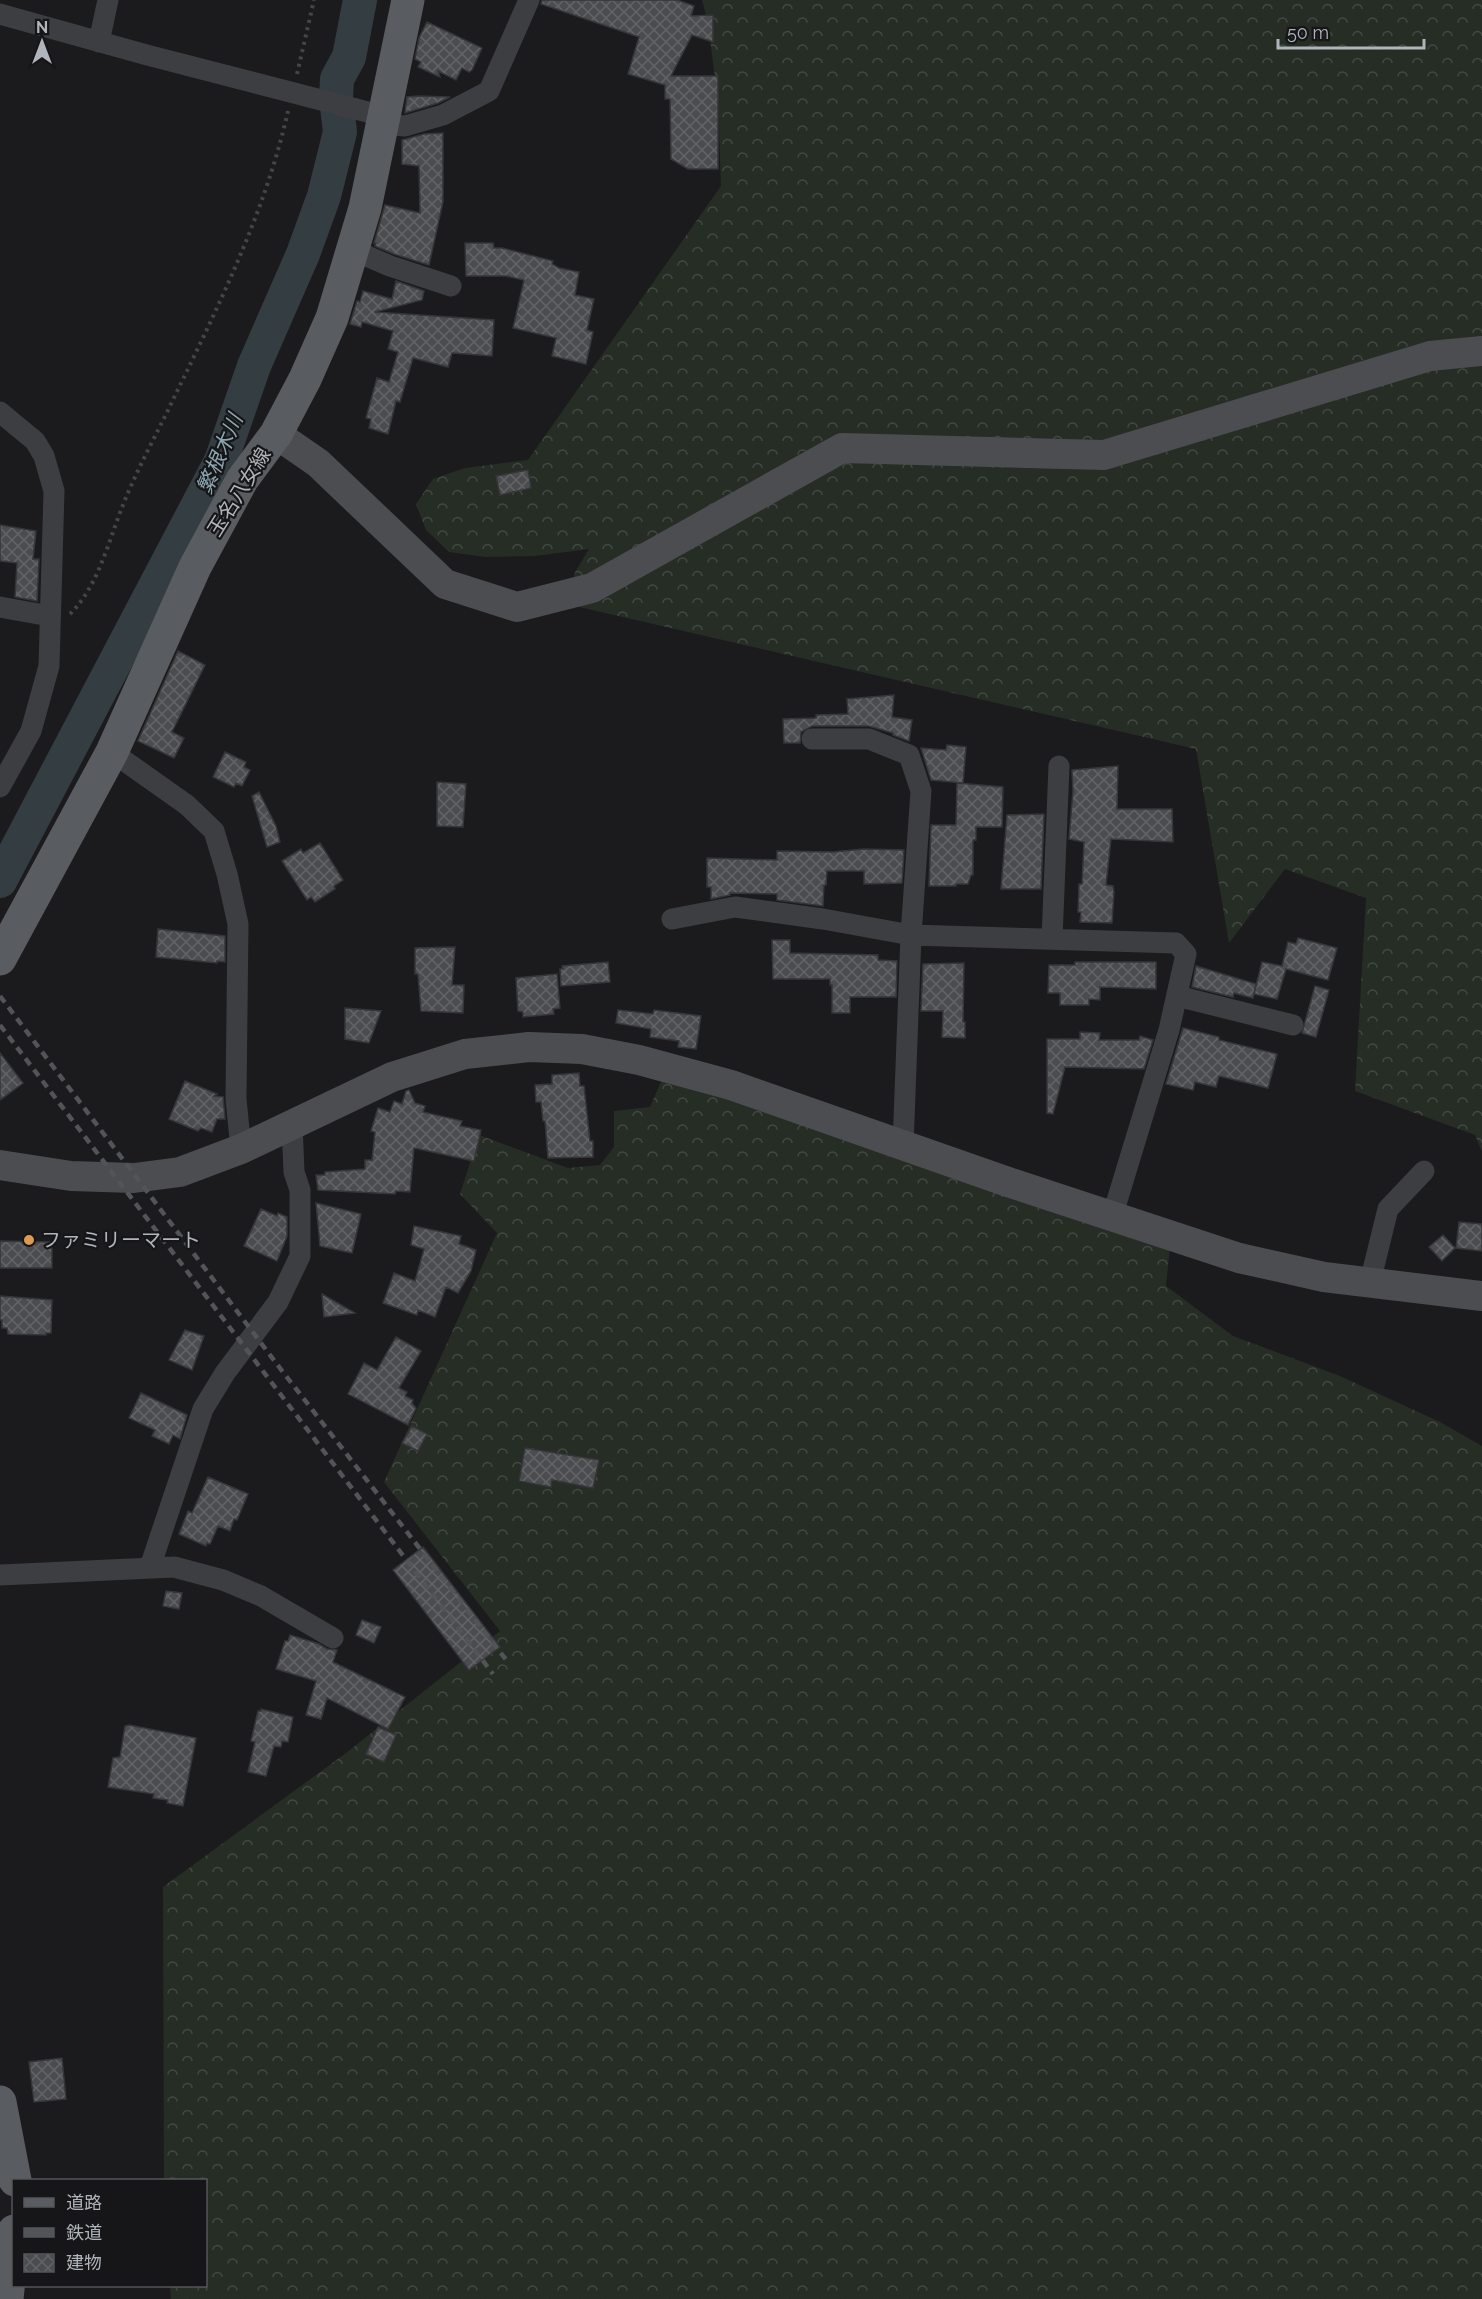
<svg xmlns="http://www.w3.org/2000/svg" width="1482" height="2299" font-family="Raleway,'Noto Sans JP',sans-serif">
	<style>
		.forest { fill: url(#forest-crowns) }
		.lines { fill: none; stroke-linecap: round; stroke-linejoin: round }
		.river { stroke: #343e42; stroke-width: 34 }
		.building { fill: url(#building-cross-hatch); stroke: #353639; stroke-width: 1.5 }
		.path { stroke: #434548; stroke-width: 4; stroke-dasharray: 3 4.5; stroke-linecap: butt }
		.street { stroke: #3c3e42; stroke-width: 21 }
		.secondary { stroke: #4b4d51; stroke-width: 30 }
		.primary { stroke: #595c60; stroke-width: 33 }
		.rail { stroke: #525458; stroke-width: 4.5; stroke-dasharray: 8 6; stroke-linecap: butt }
		.poi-dot { fill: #de9952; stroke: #161618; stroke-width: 2 }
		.labels { text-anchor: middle; stroke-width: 4.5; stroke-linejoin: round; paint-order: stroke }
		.street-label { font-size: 20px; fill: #afb5bb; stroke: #161618 }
		.poi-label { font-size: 20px; fill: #afb5bb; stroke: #161618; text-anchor: start }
		.water-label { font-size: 21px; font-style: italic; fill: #8ba5b1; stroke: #161618 }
	</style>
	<defs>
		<pattern id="forest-crowns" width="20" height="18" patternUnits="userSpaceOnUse" patternTransform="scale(1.5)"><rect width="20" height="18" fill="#252d25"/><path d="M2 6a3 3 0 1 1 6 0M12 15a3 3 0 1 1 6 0" fill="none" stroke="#424943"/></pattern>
		<pattern id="building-cross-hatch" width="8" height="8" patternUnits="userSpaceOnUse" patternTransform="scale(1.5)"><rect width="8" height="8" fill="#4a4c4f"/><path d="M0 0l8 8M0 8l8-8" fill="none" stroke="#626466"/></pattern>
	</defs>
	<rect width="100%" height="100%" fill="#1b1b1d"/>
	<path class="forest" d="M702 0H1482V1152L1475 1135 1355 1091 1366 898 1285 869 1229 943 1196 749 575 606 574 574 589 549 535 556 486 557 449 552 426 530 416 504 433 479 465 468 528 460 721 186 718 102 708 23Z
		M667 1068 1171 1237 1166 1286 1233 1336 1340 1376 1440 1422 1482 1446V2299H171L170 2286H206V2180H164L163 1887 346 1753 500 1631 384 1482 497 1233 460 1194 479 1135 568 1168 600 1165 614 1147V1111L650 1107Z"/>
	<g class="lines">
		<path class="river" d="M0 881 221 461 254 366 303 254 324 196 340 132 336 98 337 79 349 57 360 0"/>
	</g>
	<path class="building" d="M542 0H677L694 6 691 16 713 15V42L692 35 671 76H718V169H688L671 159 670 99H665V85L628 74 639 37 541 4Z
		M427 22 482 48 472 70 469 72 462 68 456 80 438 71 440 77 418 67 421 62 415 59 419 38Z
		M418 96 450 97 438 103 405 113 407 97Z
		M443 133V202L429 265 394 254 375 246 376 243H374L385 205 420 213 419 166 402 164V140L424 134Z
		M465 243H493L494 248H502L553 261 552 264 559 268 579 272 575 295 594 299 587 330 593 332 586 364 552 356 556 338 513 328 524 280 506 276H466Z
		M396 281 424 291 422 300 375 312 494 320 492 356 452 353 448 367 413 358 400 402 396 401 388 434 369 428 371 419 366 418 377 378 389 382 398 352 388 349 393 331 362 322 361 327 350 324 357 301 360 302 363 291 392 299Z
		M528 470 531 488 500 495 496 476Z
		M0 525 36 531 33 559H39L37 601 15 597 17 563 0 561Z
		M178 651 205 665 172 732 184 738 174 758 138 741Z
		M894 695 892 717 912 720 909 741 893 735V733L869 726H812L801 732 800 743H784L783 719 816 718V715L848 714 847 699Z
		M947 745 966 747 963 783 931 780 921 748 946 750Z
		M225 752 246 762 244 767 250 770 242 786 236 783 234 787 213 777Z
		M1118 766 1117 809H1172L1173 842 1111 839 1106 885 1113 886 1114 892 1112 923 1080 922 1081 912H1078L1079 884H1082L1084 842 1069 839 1073 791 1072 770Z
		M437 782 466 784 463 827 437 826Z
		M957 783 1003 787 1002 827H976V840H973V875H971L968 884H956V886H929L931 825H956Z
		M259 792 276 826 280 842 267 847 252 796Z
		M1044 814 1041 889H1001L1007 815Z
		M320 843 343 880 334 886 335 889 315 902 311 897 307 900 282 861 301 849 303 853Z
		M864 849 904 850 902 883 864 884V871H827L826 885H824L823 906 777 900V894L730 893V895L711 899V887H707V858L777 860V851L833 852Z
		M158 929 225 936V962L217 961V963L156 957Z
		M1298 938 1337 948 1328 980 1286 969 1277 999 1254 994 1262 962 1282 966 1288 942 1296 944Z
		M772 940H790V953L878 955V960L897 961 896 997H850V1013H832V985H830V979H773Z
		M455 947 452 985H464L463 1013 421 1011 418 974H415V948Z
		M608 962 610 982 561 986 560 969H563L562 966Z
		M1075 962H1156V989L1100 987V1000L1089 999V1005H1060V993H1048L1049 965H1075Z
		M964 963 963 1022H965V1038L942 1037 943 1011H921L923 964Z
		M1196 966 1256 984 1253 998 1234 993 1233 997 1192 987Z
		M557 974 560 1008 553 1009 554 1014 523 1017V1012L518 1011 516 978Z
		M1315 986 1329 990 1316 1037 1302 1033Z
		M345 1008 381 1011 369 1043 345 1039Z
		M618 1010 653 1014 654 1010 701 1016 696 1049 678 1047 679 1041 650 1037 651 1029 616 1023Z
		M1183 1028 1219 1037V1040L1277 1054 1268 1088 1219 1076 1216 1087 1195 1082 1193 1090 1166 1084Z
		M1080 1032 1100 1033 1099 1040H1139L1140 1036 1153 1040 1144 1069 1065 1067 1053 1114 1047 1113V1039H1080Z
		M0 1053 23 1083 0 1100Z
		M579 1073 580 1086H584L590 1141H593V1157L548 1158 545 1121H543L541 1102H536L535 1085 552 1084V1075Z
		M185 1081 217 1094 214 1096 223 1097 225 1119H217L212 1132 201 1128 198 1131 169 1119Z
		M409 1090 415 1103 425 1106 423 1112 462 1121 460 1126 481 1130 474 1161 414 1148 410 1192 396 1191 395 1194 318 1190 316 1175H325V1172L365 1169V1160H372L375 1132 371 1131 378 1108 390 1112 394 1101 402 1104 406 1091Z
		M316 1203 361 1214 352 1253 320 1246Z
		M261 1209 277 1216 278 1213 287 1217V1236L277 1261 244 1246Z
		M1459 1222 1482 1224V1251L1456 1248Z
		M414 1226 461 1236 459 1244 476 1250 471 1271 458 1293 446 1287 435 1317 418 1310 417 1315 383 1303 394 1273 415 1281 424 1249 411 1245Z
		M1443 1235 1455 1248 1442 1261 1429 1247Z
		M0 1241 52 1242V1268H0Z
		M322 1294 355 1313 324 1317Z
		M0 1296 52 1300 51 1333H46V1335L8 1334 7 1328H2V1320H0Z
		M185 1330 204 1336 192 1370 169 1360Z
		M396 1337 421 1351 399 1388 407 1392 405 1396 413 1400 412 1403 416 1408 408 1425 348 1394 364 1363 377 1370Z
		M141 1393 187 1415 180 1439 173 1435 169 1444 152 1436 155 1430 129 1418Z
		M412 1426 427 1434 418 1451 402 1443Z
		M525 1448 599 1460 593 1488 552 1480 551 1487 519 1481Z
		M208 1477 248 1494 237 1520 234 1519 230 1531 218 1526 210 1544 207 1543 206 1546 179 1534 188 1511 192 1513Z
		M423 1547 500 1647 469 1670 393 1570Z
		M166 1591 182 1593 179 1609 163 1606Z
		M362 1620 381 1627 374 1643 356 1635Z
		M290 1635 319 1644 327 1649 337 1650 333 1662 405 1697 388 1729 327 1698 321 1719 306 1715 316 1681 276 1669 285 1641H288Z
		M261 1709 293 1717 288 1742 282 1741 281 1747 274 1746 266 1776 248 1772 255 1742 251 1741 258 1711H261Z
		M129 1725 196 1738 183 1806 167 1803 168 1800 153 1798 154 1794 108 1787 113 1758 120 1757 125 1726Z
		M378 1727 396 1735 384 1762 366 1754Z
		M62 2058 66 2099 34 2102 29 2062Z"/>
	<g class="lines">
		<path class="path" d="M297 74 314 0
			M70 614C100 584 109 538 125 500 138 468 155 437 170 406 216 311 265 214 288 111"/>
		<path class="street" d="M0 14 147 55 383 116
			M99 42 108 0
			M382 124 405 126 443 115 489 91 529 0
			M353 250 390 266 451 286
			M0 412 35 441 44 456 54 491 49 666 31 731 0 787
			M0 607 50 616
			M112 752 187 805 214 831 227 874 238 924 236 1099 241 1149
			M672 919 735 907 823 919 911 935 921 791 909 755 869 739H812
			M1052 939 1059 766
			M1177 996 1293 1025
			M903 1146 911 935 1176 943 1186 954 1169 1030 1112 1217
			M1370 1282 1388 1209 1424 1171
			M150 1567 203 1409 225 1373 278 1302 300 1256V1190L294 1172 292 1124
			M0 1575 174 1567 223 1580 261 1596 333 1638"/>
		<path class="secondary" d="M276 434 318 463 445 584 517 607 592 588 842 448 1104 455 1430 356 1482 351
			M0 1165 71 1176 134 1178 180 1172 241 1149 392 1077 465 1054 529 1047 582 1049 639 1060 731 1085 1008 1182 1239 1258 1324 1277 1482 1296"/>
		<path class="primary" d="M0 959 112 752 195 567 242 480 276 434 305 379 332 318 365 208 408 0
			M0 2102 15 2180
			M7 2299 14 2231"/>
		<path class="rail" d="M0 996 276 1363 507 1661
			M0 1025 493 1674"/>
	</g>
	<circle class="poi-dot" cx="29" cy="1240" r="6"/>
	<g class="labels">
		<g class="street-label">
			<text transform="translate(239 492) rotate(-58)" y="7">玉名八女線</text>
		</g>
		<g class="poi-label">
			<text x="41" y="1247">ファミリーマート</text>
		</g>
		<g class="water-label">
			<text transform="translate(220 454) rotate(-67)" y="7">繁根木川</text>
		</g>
	</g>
	<rect x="12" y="2179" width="195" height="108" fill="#161618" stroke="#535659" stroke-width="1.5"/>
	<rect x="24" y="2198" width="30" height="9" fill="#595c60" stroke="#535659" stroke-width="1.5"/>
	<text x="66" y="2209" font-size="18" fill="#afb5bb">道路</text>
	<rect x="24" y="2228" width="30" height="9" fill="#525458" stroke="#535659" stroke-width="1.5"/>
	<text x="66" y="2239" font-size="18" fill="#afb5bb">鉄道</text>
	<rect x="24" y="2254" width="30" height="18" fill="url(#building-cross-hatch)" stroke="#535659" stroke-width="1.5"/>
	<text x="66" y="2269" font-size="18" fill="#afb5bb">建物</text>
	<g transform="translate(42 42)" stroke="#161618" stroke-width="4.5" paint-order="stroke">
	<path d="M0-4.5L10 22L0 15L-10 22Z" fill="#afb5bb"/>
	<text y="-9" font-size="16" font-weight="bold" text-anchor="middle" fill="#afb5bb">N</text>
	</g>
	<path d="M1278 39v9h146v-9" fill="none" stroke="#afb5bb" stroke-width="3"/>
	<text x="1287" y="39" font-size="18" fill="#afb5bb" stroke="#161618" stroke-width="4.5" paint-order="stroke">50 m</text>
</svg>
